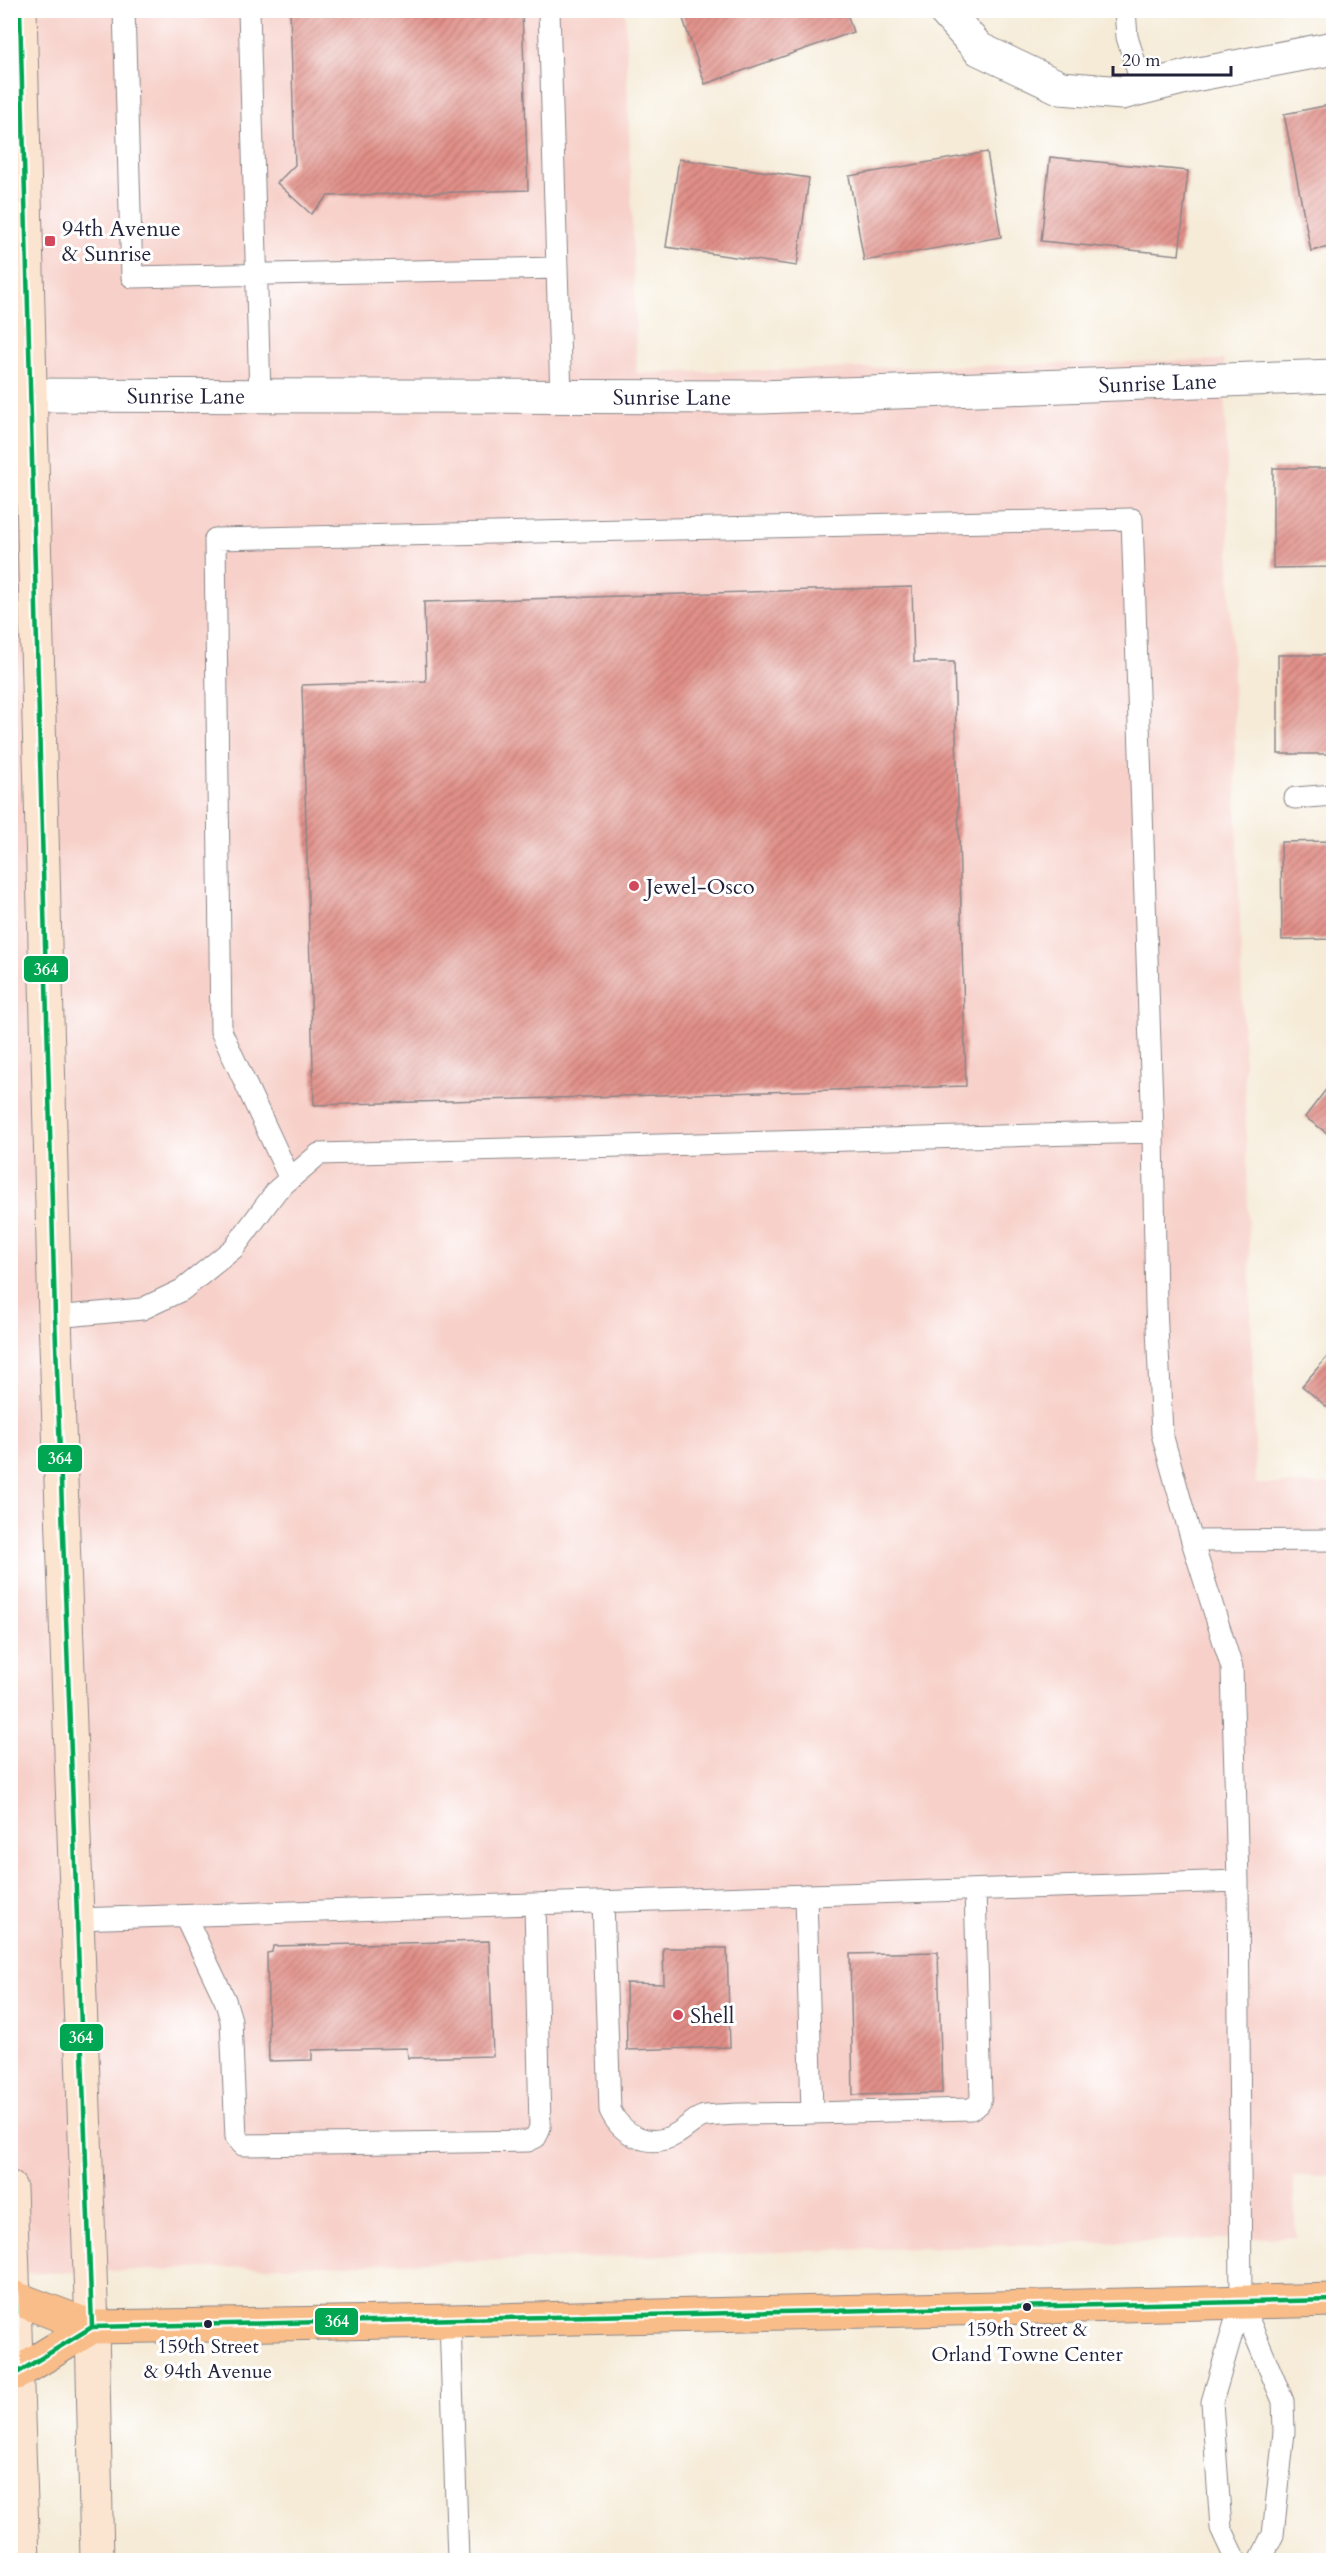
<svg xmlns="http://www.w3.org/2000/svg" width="1344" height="2571" font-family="Cardo,serif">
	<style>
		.built { fill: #f7d0c9 }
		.building { fill: url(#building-hatch) }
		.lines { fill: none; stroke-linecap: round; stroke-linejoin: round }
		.lane-casing { stroke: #8c8689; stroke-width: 23 }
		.street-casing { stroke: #8c8689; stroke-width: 35 }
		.secondary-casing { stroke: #8c8689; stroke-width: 35 }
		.primary-casing { stroke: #8c8689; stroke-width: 35 }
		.lane { stroke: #fff; stroke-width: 21 }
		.street { stroke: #fff; stroke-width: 33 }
		.secondary { stroke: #fce5d0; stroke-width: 33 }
		.primary { stroke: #f8bd89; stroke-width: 33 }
		.bus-1-casing { stroke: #fff; stroke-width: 9 }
		.bus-1 { stroke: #00a651; stroke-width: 4.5 }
		.poi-dot { fill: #d1495b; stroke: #fff; stroke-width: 2 }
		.bus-dot { fill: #22223b; stroke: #fff; stroke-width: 2 }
		.labels { text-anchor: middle; stroke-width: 6; stroke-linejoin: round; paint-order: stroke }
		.bus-label { font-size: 20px; fill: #22223b; stroke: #fff }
		.poi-label { font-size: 22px; fill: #22223b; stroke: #fff; text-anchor: start }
		.street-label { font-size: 22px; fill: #22223b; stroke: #fff }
		.line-badge { stroke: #fff; stroke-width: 2 }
		.badge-label { font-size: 16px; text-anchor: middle; font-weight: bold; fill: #fff }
	</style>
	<defs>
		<pattern id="building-hatch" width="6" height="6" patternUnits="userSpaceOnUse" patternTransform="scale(1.5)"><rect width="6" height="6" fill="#e18f87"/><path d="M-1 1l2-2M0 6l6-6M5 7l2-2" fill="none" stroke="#b67470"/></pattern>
	</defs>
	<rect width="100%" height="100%" fill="#fff"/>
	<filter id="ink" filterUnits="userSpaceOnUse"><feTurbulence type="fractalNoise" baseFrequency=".0167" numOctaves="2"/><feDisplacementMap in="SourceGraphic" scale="12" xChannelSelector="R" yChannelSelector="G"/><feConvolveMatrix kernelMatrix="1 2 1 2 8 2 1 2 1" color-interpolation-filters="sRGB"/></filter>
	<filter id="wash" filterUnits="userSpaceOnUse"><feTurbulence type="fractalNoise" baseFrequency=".008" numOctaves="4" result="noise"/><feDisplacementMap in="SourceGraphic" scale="24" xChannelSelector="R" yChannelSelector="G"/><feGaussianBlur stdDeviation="1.35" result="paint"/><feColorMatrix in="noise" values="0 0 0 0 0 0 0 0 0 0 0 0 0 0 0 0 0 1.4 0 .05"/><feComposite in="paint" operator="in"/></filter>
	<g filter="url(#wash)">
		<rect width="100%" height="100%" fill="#f5ebd7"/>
		<path class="built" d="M10 11H625L637 373 1224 360 1256 1484H1334L1333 2176H1293L1296 2237 11 2274Z"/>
		<g id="blocks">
			<path class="building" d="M290 10H522L528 190 328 196 311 214 277 183 295 165Z
				M680 10H846L853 32 705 84Z
				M1334 104V246L1311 251 1284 114Z
				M987 152 1001 237 864 261 849 176Z
				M1050 157 1188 171 1179 255 1041 241Z
				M679 159 809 178 797 266 666 247Z
				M1273 468H1334V567L1273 568Z
				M912 587 914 662H954L966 1086 314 1105 302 685 426 681 424 602Z
				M1278 655H1334V754H1278Z
				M1334 841V939L1282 940 1281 842Z
				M1334 1079V1138L1305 1117Z
				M1334 1349V1413L1302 1386Z
				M489 1941 493 2056 408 2058 407 2048 312 2050V2060L269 2061 267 1953 272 1952 273 1946Z
				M663 1948H727L730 2047 627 2050 626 1983 664 1984Z
				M938 1952 942 2093 853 2095 850 1954Z"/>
		</g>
	</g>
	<g filter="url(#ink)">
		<use href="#blocks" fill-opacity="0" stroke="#8c8689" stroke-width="1.5"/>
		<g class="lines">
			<defs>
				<path id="lane" d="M124 10 132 277 557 268
					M249 10 260 396
					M549 10 561 397
					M1125 10 1127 37 1143 88
					M1295 798 1334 795
					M290 1179 221 1031 215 539 1132 519 1153 1132 1156 1306 1162 1434 1192 1541 1232 1668 1238 1881 1241 2302 1212 2402 1221 2528 1236 2560
					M55 1317 142 1309 182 1290 234 1248 277 1190 319 1154 1153 1132
					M1192 1541 1334 1540
					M806 1895 812 2113 971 2109 979 2104 981 2097 975 1890
					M603 1902 610 2110C622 2136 651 2150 678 2133 687 2128 696 2117 706 2116 741 2113 777 2114 812 2113
					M185 1916 225 2000 231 2020 236 2137 243 2145 528 2141 536 2137 540 2127 535 1904
					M76 1919 1238 1881
					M1241 2302 1283 2401 1284 2432 1273 2535 1260 2560
					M450 2321 458 2560"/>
				<g id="street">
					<path d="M944 10 979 49 1061 88 1122 93 1194 75 1334 48"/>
					<path id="s1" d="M10 395 761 397 1334 376"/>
				</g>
				<path id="secondary" d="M20 10 55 1317 92 2327 97 2560
					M10 2188 23 2560"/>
				<path id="primary" d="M10 2296 92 2327 450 2321 1334 2300
					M10 2373H17L92 2327"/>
			</defs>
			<use href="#lane" class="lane-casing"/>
			<use href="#street" class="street-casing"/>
			<use href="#secondary" class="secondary-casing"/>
			<use href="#primary" class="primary-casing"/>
			<use href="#lane" class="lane"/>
			<use href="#street" class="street"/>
			<use href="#secondary" class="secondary"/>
			<use href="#primary" class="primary"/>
			<defs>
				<path id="bus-1" d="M20 10 55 1317 92 2327
					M10 2201 17 2373
					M17 2373 92 2327 1334 2300"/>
			</defs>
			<use href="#bus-1" class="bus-1-casing"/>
			<use href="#bus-1" class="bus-1"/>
		</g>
	</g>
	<g class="poi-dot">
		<rect x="44" y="235" width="12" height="12" rx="3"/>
		<circle cx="634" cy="886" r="6"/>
		<circle cx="678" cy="2015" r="6"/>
	</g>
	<g class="bus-dot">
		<circle cx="1027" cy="2307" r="5"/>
		<circle cx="208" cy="2324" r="5"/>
	</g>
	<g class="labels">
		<g class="bus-label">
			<text x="1027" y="2336">159th Street &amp;<tspan x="1027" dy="25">Orland Towne Center</tspan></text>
			<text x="208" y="2353">159th Street<tspan x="208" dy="25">&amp; 94th Avenue</tspan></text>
		</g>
		<g class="poi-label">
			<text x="62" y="236">94th Avenue<tspan x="62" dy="25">&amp; Sunrise</tspan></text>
			<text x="646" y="894">Jewel-Osco</text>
			<text x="690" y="2023">Shell</text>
		</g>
		<g class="street-label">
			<text dy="8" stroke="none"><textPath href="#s1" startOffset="1148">Sunrise Lane</textPath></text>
			<text dy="8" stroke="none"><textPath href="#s1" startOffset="176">Sunrise Lane</textPath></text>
			<text dy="8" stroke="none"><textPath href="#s1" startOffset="662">Sunrise Lane</textPath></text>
		</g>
	</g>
	<g class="line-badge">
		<rect x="23" y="955" width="46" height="28" rx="6" fill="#00a651"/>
		<rect x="37" y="1444" width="46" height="29" rx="6" fill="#00a651"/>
		<rect x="59" y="2023" width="45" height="29" rx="6" fill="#00a651"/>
		<rect x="314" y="2307" width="45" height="29" rx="6" fill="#00a651"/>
	</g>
	<g class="badge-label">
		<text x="46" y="975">364</text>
		<text x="60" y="1464">364</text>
		<text x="81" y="2043">364</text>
		<text x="337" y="2327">364</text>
	</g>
	<rect width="1344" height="2571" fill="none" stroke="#fff" stroke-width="36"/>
	<path d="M1113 66v9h118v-9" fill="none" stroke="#22223b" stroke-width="3"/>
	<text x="1122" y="66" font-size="18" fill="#22223b" stroke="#ffffff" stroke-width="4.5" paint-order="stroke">20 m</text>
</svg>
